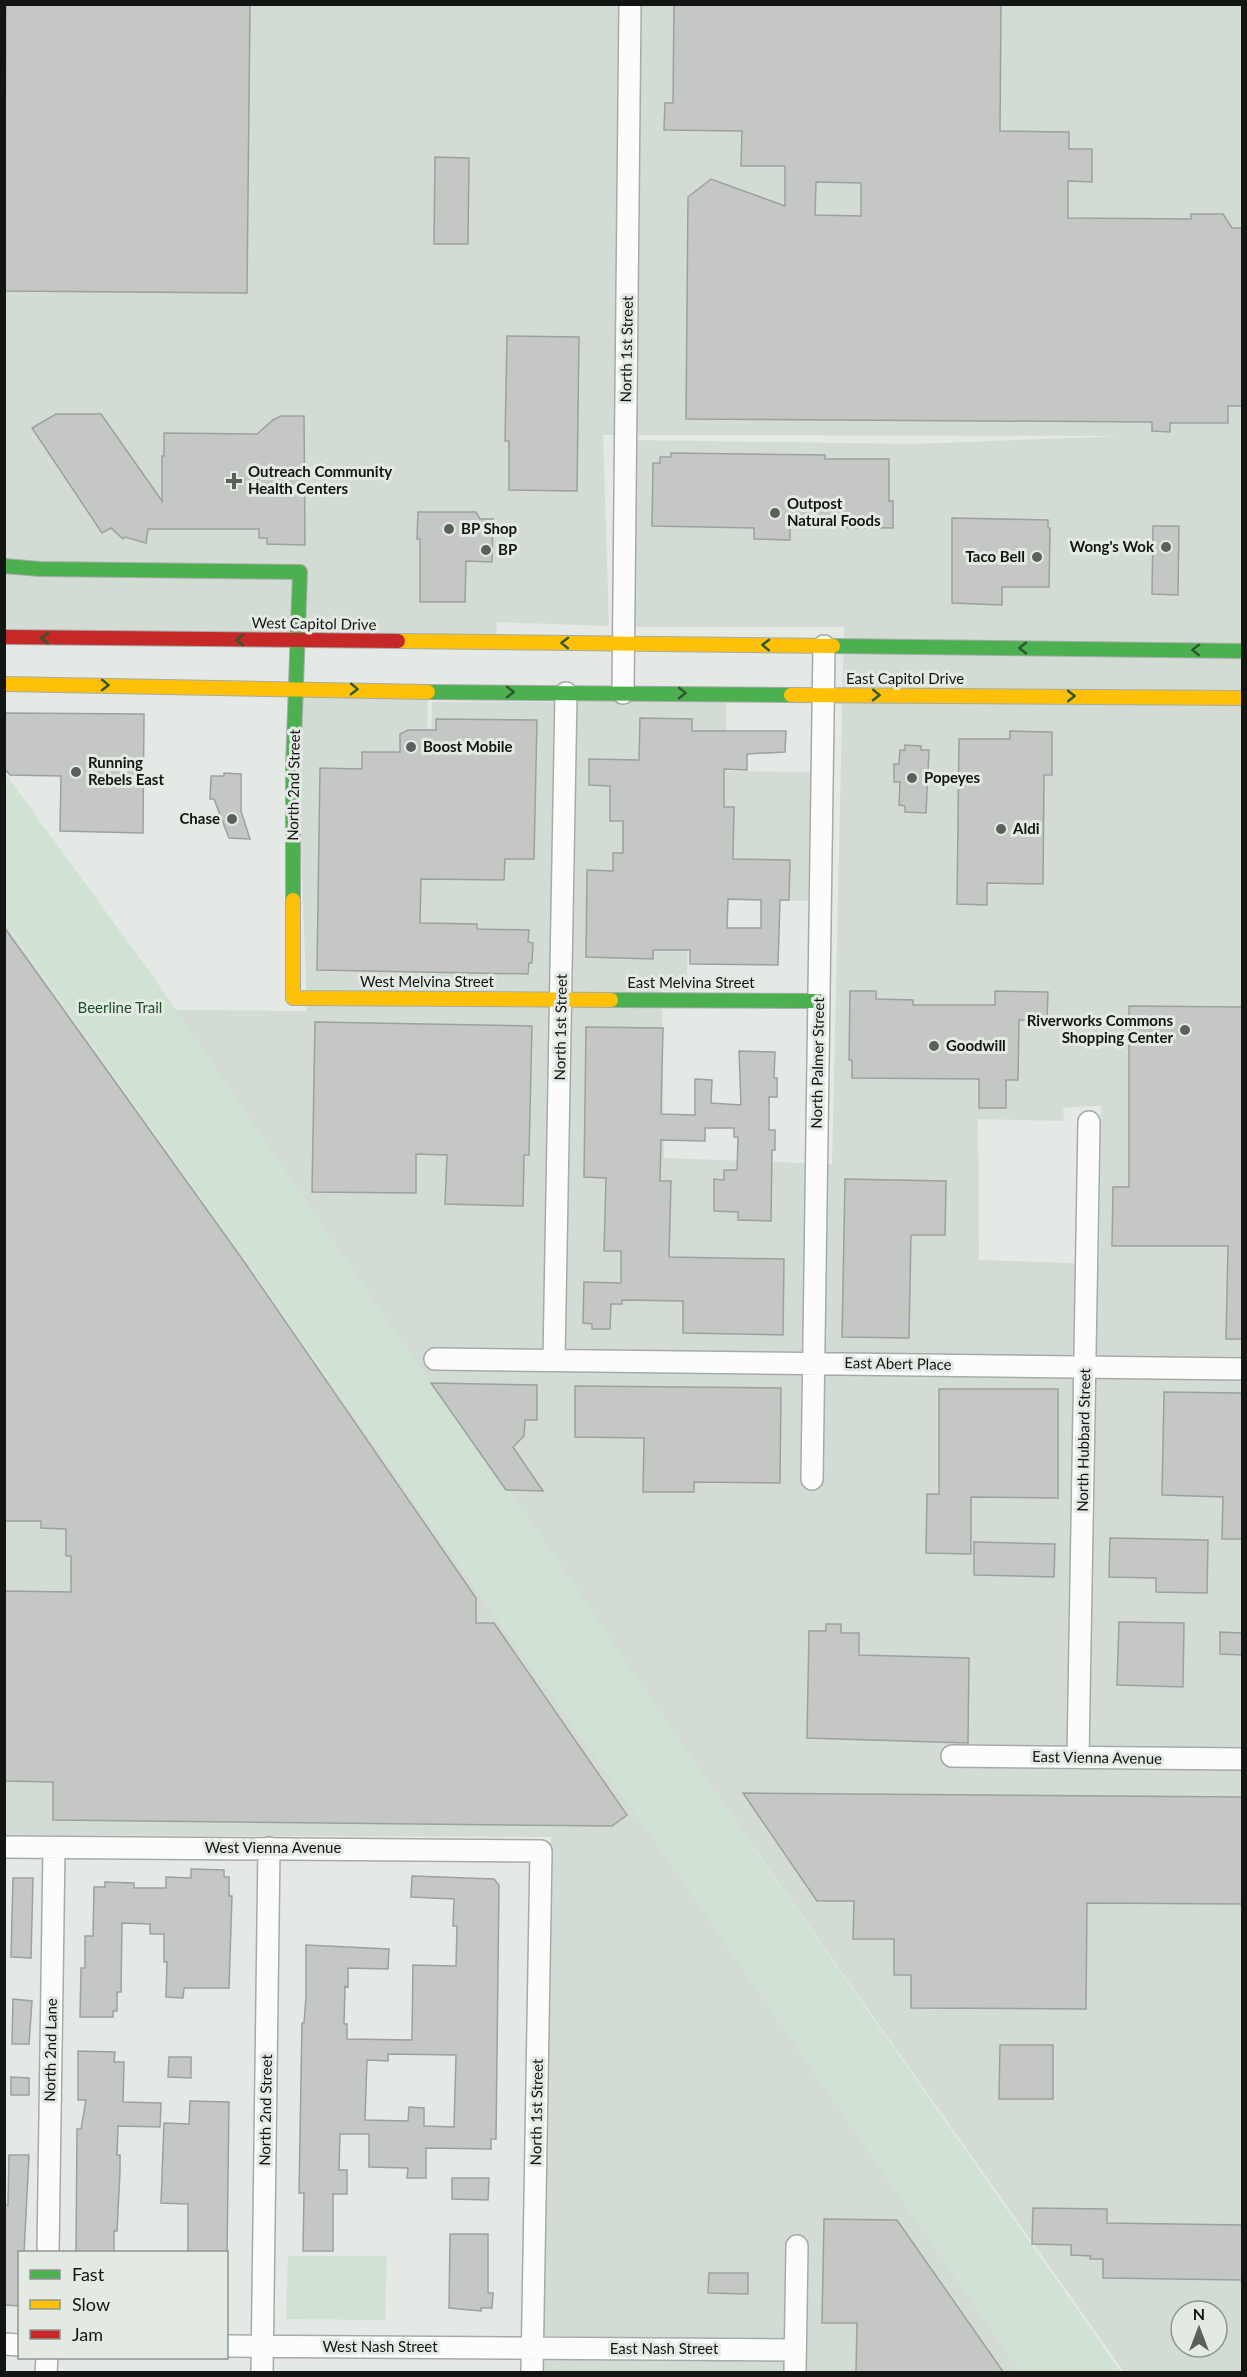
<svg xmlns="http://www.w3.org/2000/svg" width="1247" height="2377" font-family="Lato,sans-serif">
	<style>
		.built { fill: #d2dcd4; fill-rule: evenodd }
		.green { fill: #d1e2d4 }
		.building { fill: #c4c7c4; stroke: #9da19e; stroke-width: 1.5; fill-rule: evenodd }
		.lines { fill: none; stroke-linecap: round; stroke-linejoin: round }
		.street-casing { stroke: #a7aba8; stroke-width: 24 }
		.fast-casing { stroke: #a7aba8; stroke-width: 16 }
		.slow-casing { stroke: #a7aba8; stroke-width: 16 }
		.jam-casing { stroke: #a7aba8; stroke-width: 16 }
		.street { stroke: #fbfcfb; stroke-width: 21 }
		.fast { stroke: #4caf50; stroke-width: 14 }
		.slow { stroke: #ffc107; stroke-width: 14 }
		.jam { stroke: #c62828; stroke-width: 14 }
		.oneway { stroke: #2c5a2e }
		.poi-dot { fill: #5c5f5c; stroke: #e3eae4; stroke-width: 2 }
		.labels { text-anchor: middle; stroke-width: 6; stroke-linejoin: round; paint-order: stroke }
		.street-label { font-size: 15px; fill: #121512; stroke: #e3eae4 }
		.poi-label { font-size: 15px; font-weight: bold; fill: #121512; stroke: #e3eae4; text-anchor: start }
		.park-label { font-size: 15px; fill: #1c4f2a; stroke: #e3eae4 }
	</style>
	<rect width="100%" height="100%" fill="#e4e9e5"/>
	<path class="built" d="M5 5H1242V2372H1124L702 1774 426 1378 175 1010 307 1011 295 688 428 691 427 770 430 771 432 702 726 701 727 771 814 772 808 901 688 900 687 985 662 982 664 1158 832 1164 844 627H630L631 440 912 444 1124 436 603 435 609 626 497 622 496 642 5 637ZM1089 1106H1101L1099 1264 979 1260 978 1119 1064 1121 1063 1108ZM1181 2311H1217V2347H1181Z
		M4 922 652 1836 1021 2372H541L551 1837 5 1835Z"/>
	<path class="green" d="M4 772 152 975 426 1378 508 1488 702 1774 1121 2372H1021L652 1836 5 922Z
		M288 2256H387L385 2320 286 2319Z"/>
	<path class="building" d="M6 4H250L247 293 4 291Z
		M674 4H1001L1000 131 1069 132V149H1092V182L1068 181V218L1191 219V214H1223L1232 228H1242V406H1228V423H1170V432L1152 431V422L686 419 688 197 711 179 785 206V166H741L742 131 664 130 665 103H673ZM816 182 861 183V216L815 215Z
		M435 157 469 158 468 244H434Z
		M507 336 579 337 577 491 509 490V441H505Z
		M56 414H101L162 501V456H164V433L257 434 273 420 281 416H304L305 545 267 544V538H259V529H148L146 543 125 537 123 539 111 528 102 533 32 428Z
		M671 453 825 455V459H889V501H893V528L790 527V540L754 539V528L652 526 653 463H660V457H671Z
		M418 512H476L480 519H493L492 562 466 561 465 602H420V539H417Z
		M952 518 1048 520V528H1050L1049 587H1002V605L952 603Z
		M1153 526H1179L1178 595 1152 594Z
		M4 713 144 714 143 833 60 831 61 776 10 775 4 768Z
		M640 718 692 719V731H786L785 752 747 754V770L724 769V807H734L733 859 790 860 789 900H780L778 965 690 964V950H653V959L586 957 587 870 613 871V853H623V821H610V786L589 785V759L639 760ZM728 899 761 900V928H727Z
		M436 719 537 720 534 859H505L504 880 421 879 420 923 477 924V929L529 930 528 942 533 943 532 963H529L528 974 317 970 320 768 362 769V752H400V734L408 730H436Z
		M1010 731 1052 732V775H1044L1043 884 987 883V905L957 904 959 739H1010Z
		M905 745 921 746V750H929L926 813 905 812V806L899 805 900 782H894V764H899L900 750H905Z
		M224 773 241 774V811L250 839 229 838 214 799H210L211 776H224Z
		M4 927 243 1260 476 1598V1623H494L627 1815 612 1826 53 1820V1782L4 1781V1591L71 1592V1556H66V1529L41 1528V1521H4Z
		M850 991H876V999L913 1000V1005H995V991L1048 992 1047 1020H1019L1018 1080H1006V1108H979V1079L852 1078V1060H849Z
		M1129 1006 1242 1007V1339H1226L1228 1246H1112L1113 1187H1129Z
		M315 1022 532 1026 529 1155H524L523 1206 445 1204 447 1155 416 1154V1193L312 1192Z
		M586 1027 663 1028 661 1114 695 1115V1079L712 1080 711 1103 741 1105 739 1051 775 1052 774 1078H777V1097H769V1130H775V1150H772L771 1221 738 1220V1212L714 1211V1179L724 1180V1170H737L738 1137H734V1128H705V1141L661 1140 660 1181H671L669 1257 784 1259 783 1335 683 1333V1301L622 1300V1304H611L610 1329H592V1324L583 1323 584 1282 621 1283V1251H604L606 1178 584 1177Z
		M845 1179 946 1181 945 1235H911L909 1338 842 1337Z
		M431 1383 537 1385V1420H525L524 1436 513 1447 543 1491 506 1490Z
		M575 1386 781 1388 780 1483 694 1482V1492H643L644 1438 575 1437Z
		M939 1389H1058V1498L971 1497V1554L926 1553 927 1494H939Z
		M1164 1392 1242 1393V1539H1222L1223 1497 1162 1495Z
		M1110 1538 1208 1540 1207 1593 1156 1592V1578L1109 1577Z
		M974 1542 1055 1544 1054 1577 974 1575Z
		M1119 1622 1184 1623 1183 1687 1117 1685Z
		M826 1624H841V1633H859V1655L969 1658 968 1743 807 1738 809 1631H826Z
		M1220 1632 1242 1633V1655L1220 1654Z
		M743 1793 1242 1797V1904L1087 1903 1086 2009 911 2008V1975H894V1939H853L854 1901H817Z
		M191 1869 224 1870V1877H229V1896H232L229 1988H184L183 1998 166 1997 167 1962H164V1934H150V1924L122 1923 121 1992H117V2011H113V2017H80L81 1968H85V1936H93L94 1887H105V1882L134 1883V1888H166V1877L191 1878Z
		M412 1876 494 1879 499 1885 496 2139H491V2149L426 2148V2178H407L408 2168 369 2167V2134H340L339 2170H347V2194H333V2251H303L304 2193H299L302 2023H304L306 1997V1945L389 1949 388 1969 348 1968V1987L345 1986 344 2024H347V2039L412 2040 413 1965 456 1966 457 1926H453L454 1899 411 1897ZM388 2054 456 2055 454 2127 424 2126V2108L409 2107 408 2121 365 2120 367 2060 388 2061Z
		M13 1878H33L31 1958 11 1957Z
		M13 1999 32 2001 29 2044H12Z
		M1000 2045H1053V2099H999Z
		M78 2051 115 2052 114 2062H124L123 2102 161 2103 160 2127 118 2126 117 2155H120V2171L117 2231H114V2253H76L77 2129H81L86 2100H78Z
		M169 2057H191V2078L168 2077Z
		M11 2077 29 2078V2095H11Z
		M190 2101 229 2102 227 2253H188V2204L161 2203 164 2123 189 2124Z
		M9 2155H29L24 2253H20V2306L4 2305V2205H8Z
		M452 2178H489L488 2200 452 2199Z
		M1033 2208 1107 2209V2223L1242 2225V2280L1103 2278V2259H1090L1091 2256 1071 2255V2245L1032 2244Z
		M824 2219 897 2220 1004 2373H856L857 2323H822Z
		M450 2234H488V2293H493L492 2308H481V2311L449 2308Z
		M709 2273H748V2294L708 2293Z"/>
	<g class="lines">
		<defs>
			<path id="street" d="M623 693 630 4
				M435 1359 1242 1369
				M554 1360 566 693
				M812 1479 824 646
				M952 1756 1242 1759
				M1078 1757 1089 1122
				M4 1847 541 1851 532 2372
				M48 2252 54 1848
				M4 2344 20 2345
				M226 2346 795 2350
				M46 2372 47 2358
				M262 2372 269 1848
				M795 2372 797 2246"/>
			<path id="fast" d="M4 566 40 569 300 572 293 768V900
				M833 646 1242 651
				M428 692 791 695
				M611 1000 819 1001"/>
			<path id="slow" d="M398 641 833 646
				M4 684 428 692
				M791 695 1242 698
				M293 900V998L611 1000"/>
			<path id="jam" d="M4 637 398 641"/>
		</defs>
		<use href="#street" class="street-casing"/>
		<use href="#fast" class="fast-casing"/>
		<use href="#slow" class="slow-casing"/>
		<use href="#jam" class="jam-casing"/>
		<use href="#street" class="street"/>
		<use href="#fast" class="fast"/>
		<use href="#slow" class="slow"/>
		<use href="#jam" class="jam"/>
	</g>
	<defs><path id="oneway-chevron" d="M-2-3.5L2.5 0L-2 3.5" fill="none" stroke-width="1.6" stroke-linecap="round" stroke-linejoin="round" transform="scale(1.5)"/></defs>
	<g class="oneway">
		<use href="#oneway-chevron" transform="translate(45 638) rotate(-179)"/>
		<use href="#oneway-chevron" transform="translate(240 640) rotate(-179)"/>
		<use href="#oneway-chevron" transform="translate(565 643) rotate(-179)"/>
		<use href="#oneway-chevron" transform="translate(766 645) rotate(-179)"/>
		<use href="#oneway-chevron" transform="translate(1023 648) rotate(-180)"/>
		<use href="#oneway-chevron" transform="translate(1196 650) rotate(-179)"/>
		<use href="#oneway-chevron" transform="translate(105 685) rotate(1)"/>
		<use href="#oneway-chevron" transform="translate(354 689) rotate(1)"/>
		<use href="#oneway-chevron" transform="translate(510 692)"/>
		<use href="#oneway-chevron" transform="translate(682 693) rotate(1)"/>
		<use href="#oneway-chevron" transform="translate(876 695) rotate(1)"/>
		<use href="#oneway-chevron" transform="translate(1071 696)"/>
	</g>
	<g class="poi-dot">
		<path d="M231 472h6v6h6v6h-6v6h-6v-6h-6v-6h6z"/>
		<circle cx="775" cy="513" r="6"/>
		<circle cx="449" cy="529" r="6"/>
		<circle cx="1166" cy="547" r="6"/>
		<circle cx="486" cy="550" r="6"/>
		<circle cx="1037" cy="557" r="6"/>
		<circle cx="411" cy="747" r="6"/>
		<circle cx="76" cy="772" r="6"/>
		<circle cx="912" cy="778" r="6"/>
		<circle cx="232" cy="819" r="6"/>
		<circle cx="1001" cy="829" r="6"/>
		<circle cx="1185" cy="1030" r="6"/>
		<circle cx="934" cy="1046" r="6"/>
	</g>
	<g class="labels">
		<g class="street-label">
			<text transform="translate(627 349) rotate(-89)" y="5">North 1st Street</text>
			<text transform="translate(314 624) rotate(1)" y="5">West Capitol Drive</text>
			<text x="905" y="684">East Capitol Drive</text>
			<text transform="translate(294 785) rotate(-89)" y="5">North 2nd Street</text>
			<text x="427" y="987">West Melvina Street</text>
			<text x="691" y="988">East Melvina Street</text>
			<text transform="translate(561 1027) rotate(-89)" y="5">North 1st Street</text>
			<text transform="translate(818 1063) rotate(-89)" y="5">North Palmer Street</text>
			<text transform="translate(898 1364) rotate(1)" y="5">East Abert Place</text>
			<text transform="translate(1084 1440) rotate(-89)" y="5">North Hubbard Street</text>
			<text transform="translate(1097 1758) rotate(1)" y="5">East Vienna Avenue</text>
			<text x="273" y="1853">West Vienna Avenue</text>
			<text transform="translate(51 2050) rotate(-89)" y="5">North 2nd Lane</text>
			<text transform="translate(266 2110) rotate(-89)" y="5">North 2nd Street</text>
			<text transform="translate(537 2112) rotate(-89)" y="5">North 1st Street</text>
			<text x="380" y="2352">West Nash Street</text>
			<text x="664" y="2354">East Nash Street</text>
		</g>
		<g class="poi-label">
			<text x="248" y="477">Outreach Community<tspan x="248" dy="17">Health Centers</tspan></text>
			<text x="787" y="509">Outpost<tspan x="787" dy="17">Natural Foods</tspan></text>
			<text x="461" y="534">BP Shop</text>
			<text x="1154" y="552" text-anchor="end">Wong's Wok</text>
			<text x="498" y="555">BP</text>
			<text x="1025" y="562" text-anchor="end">Taco Bell</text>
			<text x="423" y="752">Boost Mobile</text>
			<text x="88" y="768">Running<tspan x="88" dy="17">Rebels East</tspan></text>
			<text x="924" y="783">Popeyes</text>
			<text x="220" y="824" text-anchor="end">Chase</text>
			<text x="1013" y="834">Aldi</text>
			<text x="1173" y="1026" text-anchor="end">Riverworks Commons<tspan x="1173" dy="17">Shopping Center</tspan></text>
			<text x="946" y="1051">Goodwill</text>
		</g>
		<g class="park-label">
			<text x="120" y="1013">Beerline Trail</text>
		</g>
	</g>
	<rect width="1247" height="2377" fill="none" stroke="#121512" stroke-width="12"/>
	<rect x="18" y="2251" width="210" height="108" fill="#e3eae4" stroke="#8f9590" stroke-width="1.5"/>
	<rect x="30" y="2270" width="30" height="9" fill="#4caf50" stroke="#8f9590" stroke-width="1.5"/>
	<text x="72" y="2281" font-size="18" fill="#121512">Fast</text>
	<rect x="30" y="2300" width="30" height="9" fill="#ffc107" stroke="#8f9590" stroke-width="1.5"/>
	<text x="72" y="2311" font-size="18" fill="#121512">Slow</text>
	<rect x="30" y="2330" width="30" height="9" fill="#c62828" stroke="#8f9590" stroke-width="1.5"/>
	<text x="72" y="2341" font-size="18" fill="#121512">Jam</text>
	<g transform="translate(1199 2329)"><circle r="28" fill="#e3eae4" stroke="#8f9590" stroke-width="1.5"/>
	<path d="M0-4.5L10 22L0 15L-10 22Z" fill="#5c5f5c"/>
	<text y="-9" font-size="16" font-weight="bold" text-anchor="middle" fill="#121512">N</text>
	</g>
</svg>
